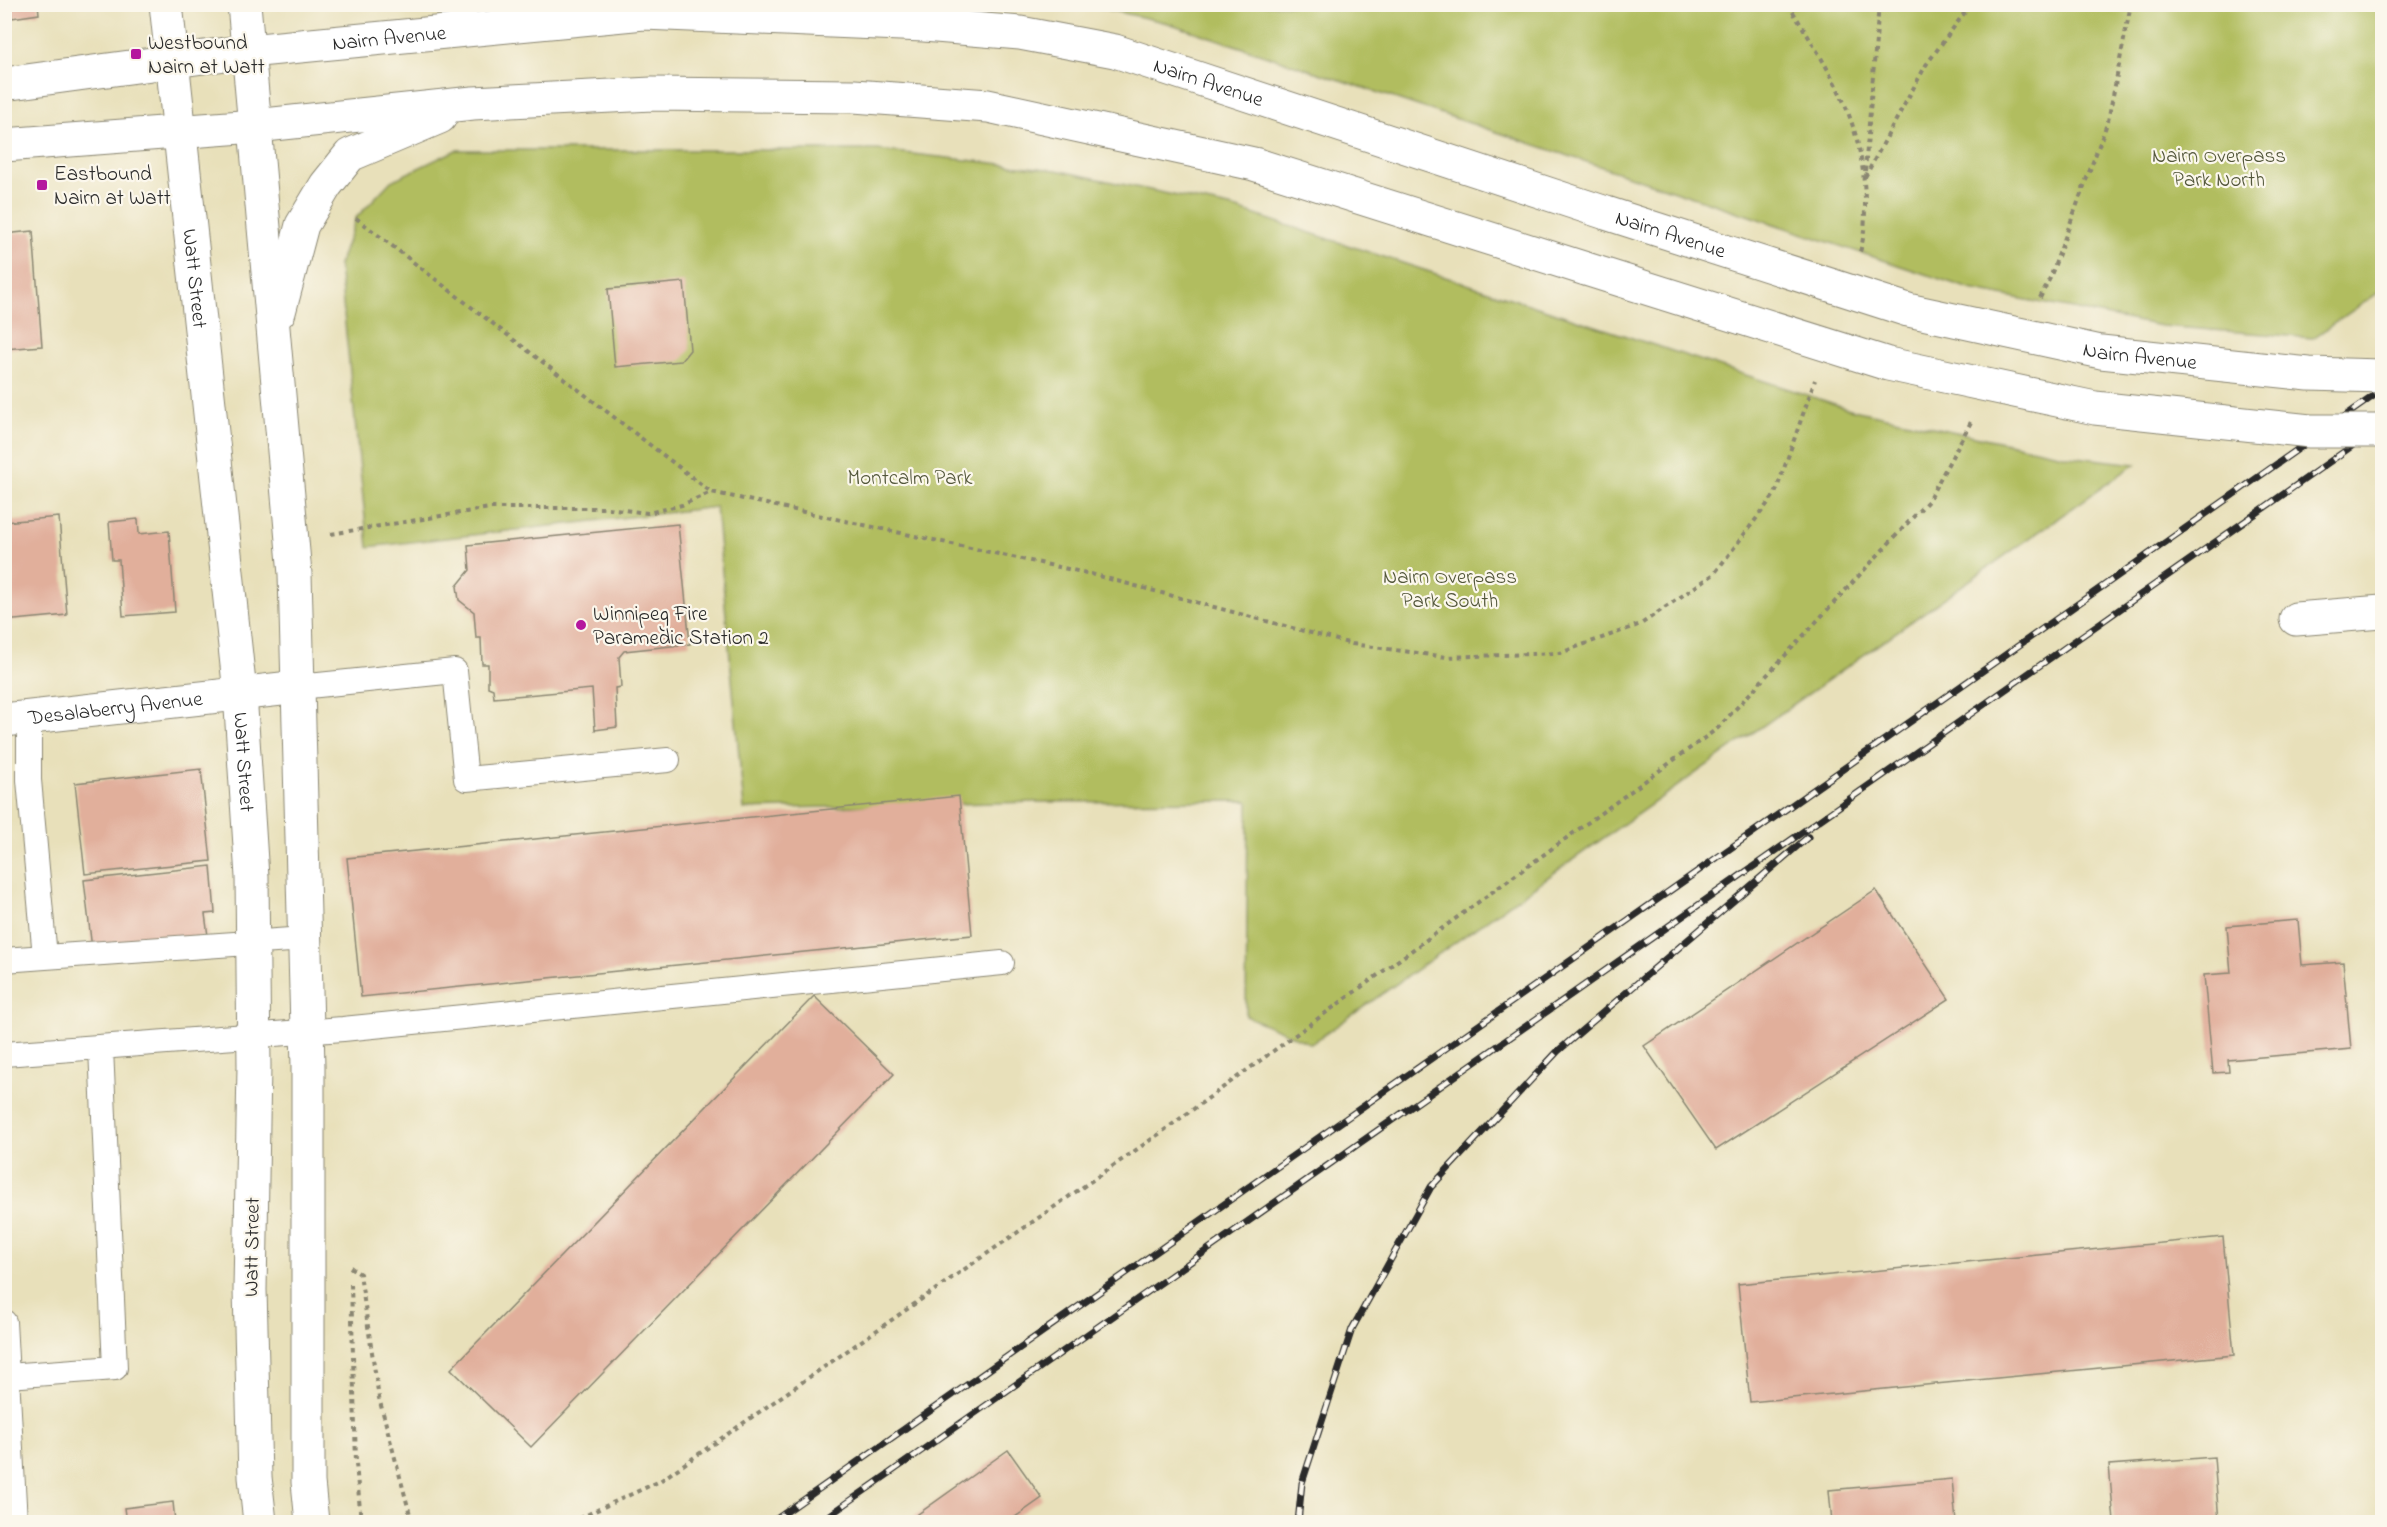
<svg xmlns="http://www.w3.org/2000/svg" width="2387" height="1527" font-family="'Indie Flower',sans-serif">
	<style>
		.green { fill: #b1bd5f; stroke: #6e7445; stroke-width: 1.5 }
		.building { fill: #e1af9b }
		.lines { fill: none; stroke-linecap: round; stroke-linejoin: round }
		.lane-casing { stroke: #8a8672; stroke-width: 26 }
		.street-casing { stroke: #8a8672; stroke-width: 35 }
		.secondary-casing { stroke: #8a8672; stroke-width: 35 }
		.path { stroke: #8a8672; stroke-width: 4; stroke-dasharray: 4.5 4.5; stroke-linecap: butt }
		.lane { stroke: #fff; stroke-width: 24 }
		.street { stroke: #fff; stroke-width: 33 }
		.secondary { stroke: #fff; stroke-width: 33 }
		.rail-casing { stroke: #2b2b2b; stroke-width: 7 }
		.rail { stroke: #fbf7ec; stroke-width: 4.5; stroke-dasharray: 14; stroke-linecap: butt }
		.secondary-bridge-casing { stroke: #8a8672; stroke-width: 35; stroke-linecap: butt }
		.secondary-bridge { stroke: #fff; stroke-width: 33 }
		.poi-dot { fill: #b5179e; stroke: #fbf7ec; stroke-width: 2 }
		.labels { text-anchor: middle; stroke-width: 4.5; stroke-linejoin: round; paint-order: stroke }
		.street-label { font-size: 21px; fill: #2b2b2b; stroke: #fbf7ec }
		.poi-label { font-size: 21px; fill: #2b2b2b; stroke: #fbf7ec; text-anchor: start }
		.park-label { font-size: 21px; fill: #53573b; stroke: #fbf7ec }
	</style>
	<rect width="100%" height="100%" fill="#fbf7ec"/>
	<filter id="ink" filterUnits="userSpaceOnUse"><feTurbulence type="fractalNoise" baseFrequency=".0167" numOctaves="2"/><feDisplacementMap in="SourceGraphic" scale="12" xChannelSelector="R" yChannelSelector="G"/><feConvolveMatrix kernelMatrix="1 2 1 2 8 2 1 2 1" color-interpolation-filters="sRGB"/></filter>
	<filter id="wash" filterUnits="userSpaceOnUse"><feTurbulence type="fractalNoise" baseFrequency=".008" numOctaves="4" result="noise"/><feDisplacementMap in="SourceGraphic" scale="24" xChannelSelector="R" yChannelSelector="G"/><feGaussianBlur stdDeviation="1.35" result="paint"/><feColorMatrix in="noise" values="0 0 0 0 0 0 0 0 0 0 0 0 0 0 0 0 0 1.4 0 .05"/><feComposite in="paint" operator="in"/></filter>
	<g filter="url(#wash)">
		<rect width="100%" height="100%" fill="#e8e0ba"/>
		<path class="green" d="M1088 5H2382V290L2313 338 2161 326 1970 289 1168 23Z
			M456 150H877L1056 170 1234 208 1853 410 2068 456 2135 464 1311 1044 1246 1016 1248 801 1036 802 744 809 716 507 368 547 339 265 356 218 391 181Z"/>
		<g id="blocks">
			<path class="building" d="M10 4H38L39 14 12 18Z
				M33 231 42 346 4 349V234Z
				M684 282 690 350 681 361 615 367 608 289Z
				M59 517 67 615 4 621V522Z
				M138 519 139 534 169 531 175 612 123 616 119 560H112L109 522Z
				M678 524 690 644 624 651 619 657 621 687 615 688 617 727 595 730 592 689 494 698 493 689 488 687V664H482L481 638H476L474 612 459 600 457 586 470 570 468 545Z
				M201 769 211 861 85 874 75 783Z
				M959 796 972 935 361 997 347 858Z
				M211 866 215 913 205 914 208 936 92 949 84 880Z
				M1876 890 1949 999 1716 1150 1644 1046Z
				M2298 920 2302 965 2343 962 2351 1049 2228 1060 2229 1072 2213 1073 2204 975 2231 973 2227 926Z
				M814 996 894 1074 531 1447 451 1369Z
				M2223 1237 2234 1355 1750 1402 1738 1284Z
				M1008 1450 1042 1498 1008 1522H918L914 1517Z
				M2214 1457 2219 1522H2114L2109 1465Z
				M1952 1479 1956 1522H1832L1829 1490Z
				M173 1502 175 1522H126L124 1508Z"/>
		</g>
	</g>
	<g filter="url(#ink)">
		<use href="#blocks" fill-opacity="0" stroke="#8a8672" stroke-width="1.5"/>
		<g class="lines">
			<defs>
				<path id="lane" d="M299 687 455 671 466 779 668 760
					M29 718V780L45 957 305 939
					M4 960 45 957
					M4 1054 343 1029 1002 963
					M4 1322 15 1522
					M8 1376 115 1368 101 1048"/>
				<g id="street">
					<path d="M2296 619 2382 612"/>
					<path id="s1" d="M4 720 299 687"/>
				</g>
				<g id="secondary">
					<path id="s2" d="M166 4 240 693 252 877 254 1066 250 1290 255 1477 260 1522"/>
					<path d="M244 4 295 574 308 1066V1482L312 1522"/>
					<path id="s3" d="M4 84 248 51 644 13 924 25 1020 33 1115 51 1606 213"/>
					<path d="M4 145 255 126 473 103 652 94 854 96 988 106 1254 164 1586 269"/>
					<path d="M279 312 302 225 326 185 350 155 440 117"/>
				</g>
			</defs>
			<use href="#lane" class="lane-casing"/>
			<use href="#street" class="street-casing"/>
			<use href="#secondary" class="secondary-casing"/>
			<path class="path" d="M1788 4C1829 70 1863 118 1865 200 1865 219 1865 237 1859 255
				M1865 171 1879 4
				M1865 177 1926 65 1971 4
				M356 218 711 492 1091 574 1352 644 1446 657 1560 653 1641 624 1714 574 1775 494 1815 380
				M2040 298 2050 278 2108 121 2131 4
				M331 534 490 508H607L648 513 682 505 711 492
				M350 1267 360 1274 379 1398 412 1522
				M351 1284 356 1463 361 1522
				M571 1522 660 1481 1159 1134 1718 728 1928 501 1971 422"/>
			<use href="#lane" class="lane"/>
			<use href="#street" class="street"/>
			<use href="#secondary" class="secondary"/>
			<defs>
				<path id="rail" d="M772 1522 2382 390
					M820 1522 2382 425
					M1298 1522 1302 1483 1352 1329 1431 1187 1558 1051 1808 837"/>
			</defs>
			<use href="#rail" class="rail-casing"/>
			<use href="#rail" class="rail"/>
			<defs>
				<g id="secondary-bridge">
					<path id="s4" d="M1606 213 1908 310 2101 352 2309 374 2382 376"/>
					<path d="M1586 269 1888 364 2095 408 2310 431H2382"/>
				</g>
			</defs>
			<use href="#secondary-bridge" class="secondary-bridge-casing"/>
			<use href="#secondary-bridge" class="secondary-bridge"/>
		</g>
	</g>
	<g class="poi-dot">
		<rect x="130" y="48" width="12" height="12" rx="3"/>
		<rect x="36" y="179" width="12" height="12" rx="3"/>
		<circle cx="581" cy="625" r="6"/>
	</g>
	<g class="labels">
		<g class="street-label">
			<text dy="7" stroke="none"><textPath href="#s3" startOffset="388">Nairn Avenue</textPath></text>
			<text dy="7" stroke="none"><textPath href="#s3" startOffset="1216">Nairn Avenue</textPath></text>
			<text dy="7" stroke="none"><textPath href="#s4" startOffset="68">Nairn Avenue</textPath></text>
			<text dy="7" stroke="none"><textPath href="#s2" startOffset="276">Watt Street</textPath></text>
			<text dy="7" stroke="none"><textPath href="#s4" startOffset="554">Nairn Avenue</textPath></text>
			<text dy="7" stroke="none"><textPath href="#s1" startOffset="112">Desalaberry Avenue</textPath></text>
			<text dy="7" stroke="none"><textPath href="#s2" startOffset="762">Watt Street</textPath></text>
			<text transform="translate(251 1247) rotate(-89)" y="7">Watt Street</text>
		</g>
		<g class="poi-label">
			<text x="148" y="49">Westbound<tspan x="148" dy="24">Nairn at Watt</tspan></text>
			<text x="54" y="180">Eastbound<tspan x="54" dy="24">Nairn at Watt</tspan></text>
			<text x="593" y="620">Winnipeg Fire<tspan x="593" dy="24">Paramedic Station 2</tspan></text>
		</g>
		<g class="park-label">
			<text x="2219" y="162">Nairn Overpass<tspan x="2219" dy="24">Park North</tspan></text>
			<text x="910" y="484">Montcalm Park</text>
			<text x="1450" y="583">Nairn Overpass<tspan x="1450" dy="24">Park South</tspan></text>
		</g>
	</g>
	<rect width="2387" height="1527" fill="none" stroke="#fbf7ec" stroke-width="24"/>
</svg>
